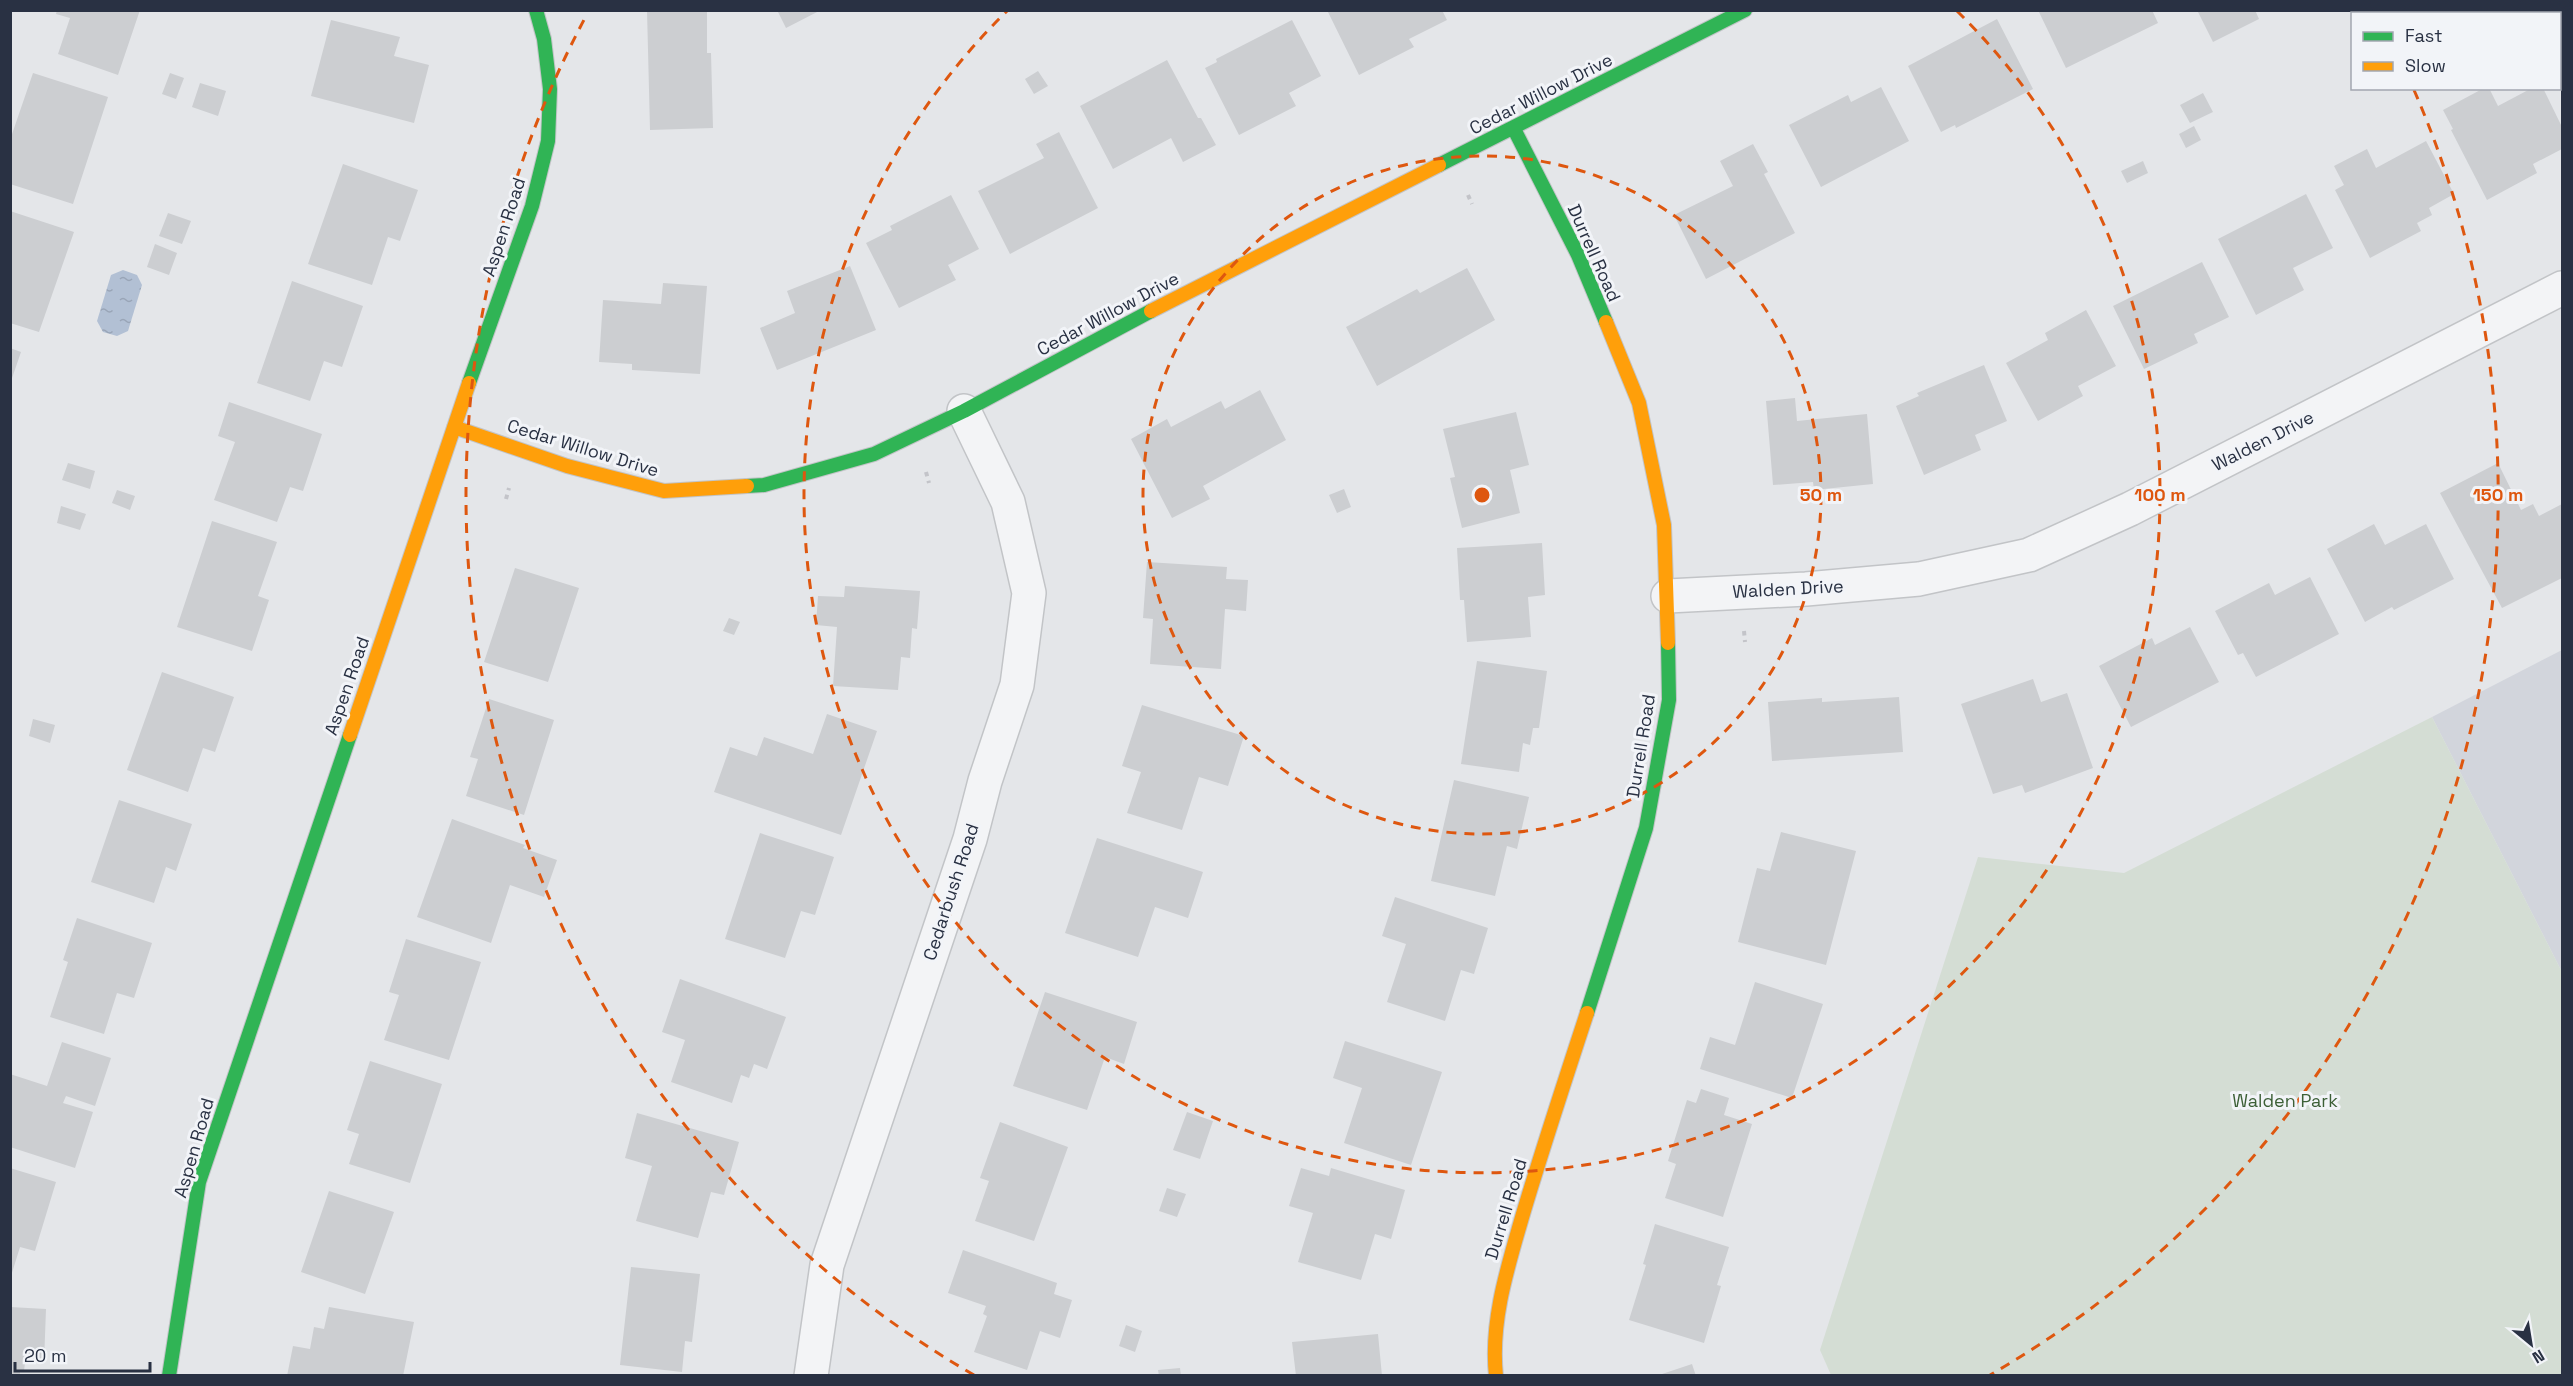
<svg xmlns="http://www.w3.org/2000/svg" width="2573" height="1386" font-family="'Space Grotesk',sans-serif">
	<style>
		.built { fill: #d2d5dc }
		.green { fill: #d4ddd4 }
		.water { fill: url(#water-ripples) }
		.building { fill: #ccced1 }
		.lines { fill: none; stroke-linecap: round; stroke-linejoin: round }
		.street-casing { stroke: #c2c4c7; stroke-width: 36 }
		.fast-casing { stroke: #c2c4c7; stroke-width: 16 }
		.slow-casing { stroke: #c2c4c7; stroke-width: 16 }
		.path { stroke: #c3c4c9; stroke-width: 4; stroke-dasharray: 4.5 4.5; stroke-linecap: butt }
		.street { stroke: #f3f4f6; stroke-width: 33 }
		.fast { stroke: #30b455; stroke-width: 14 }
		.slow { stroke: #ff9f0a; stroke-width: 14 }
		.ring { fill: none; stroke: #de570f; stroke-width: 3; stroke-dasharray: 10 8 }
		.labels { text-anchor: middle; stroke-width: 6; stroke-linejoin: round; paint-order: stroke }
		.street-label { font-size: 18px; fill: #293143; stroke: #f2f4f8 }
		.park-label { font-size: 18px; fill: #3c5f36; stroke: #f2f4f8 }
		.centre { fill: #de570f; stroke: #f2f4f8; stroke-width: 3 }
		.ring-label { font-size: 18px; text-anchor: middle; font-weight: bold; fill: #de570f; stroke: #f2f4f8; stroke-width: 6; stroke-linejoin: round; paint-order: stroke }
	</style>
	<defs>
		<pattern id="water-ripples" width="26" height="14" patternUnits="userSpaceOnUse" patternTransform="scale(1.5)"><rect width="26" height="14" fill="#b2c0d4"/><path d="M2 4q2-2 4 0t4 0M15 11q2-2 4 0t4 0" fill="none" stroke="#99a5b7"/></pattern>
	</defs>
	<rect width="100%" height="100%" fill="#e4e6e9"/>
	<path class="built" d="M2562 650V972L2432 717Z"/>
	<path class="green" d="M2432 717 2562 972V1375H1831L1820 1350 1978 857 2124 873Z"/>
	<path class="water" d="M123 270 137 275 142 285 128 331 117 336 103 332 97 321 111 275Z"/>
	<path class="building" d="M57 10H140L118 75 58 54 70 18 56 14Z
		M647 10H707V53H711L713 128 650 130Z
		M777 10H821L786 28Z
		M1327 10H1442L1447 20 1409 39 1414 47 1359 75Z
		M2038 10H2152L2158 23 2066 68Z
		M2197 10H2255L2259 19 2213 42Z
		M1997 19 2033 89 1956 128 1955 125 1941 132 1908 66Z
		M331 20 400 37 394 56 429 65 414 123 311 96Z
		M1292 20 1321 76 1289 93 1296 106 1239 135 1205 68 1217 62 1216 59Z
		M1167 60 1198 118H1201L1216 145 1183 162 1171 138 1113 169 1080 106Z
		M1038 71 1048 86 1034 94 1025 79Z
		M33 73 108 97 73 204 10 184V140Z
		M170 73 184 78 176 99 162 94Z
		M200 83 226 91 218 116 192 107Z
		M1881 87 1909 141 1821 187 1789 125 1848 95 1851 102Z
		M2484 88H2489L2498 106 2532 88H2543L2562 127V149L2533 164 2537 173 2487 200 2451 130 2453 129 2443 110Z
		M2203 93 2213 112 2190 123 2180 105Z
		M2194 126 2201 140 2186 148 2179 134Z
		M1059 132 1098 208 1010 254 978 191 1044 158 1036 144Z
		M2426 141 2454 194 2429 208 2432 215 2417 223 2421 231 2370 258 2335 190 2344 185 2334 166 2367 149 2376 168Z
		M1753 144 1768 172 1764 174 1795 233 1706 279 1674 215 1733 186 1720 161Z
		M2143 161 2148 173 2127 183 2121 171Z
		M343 164 418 190 400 241 388 237 372 285 308 264Z
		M2306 194 2333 248 2293 268 2304 290 2256 315 2218 239Z
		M951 195 979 249 948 265 956 280 899 308 866 243 892 230 890 226Z
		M10 211 74 232 39 332 10 323Z
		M168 213 191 221 182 244 159 236Z
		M155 244 177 253 169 275 147 267Z
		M2202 262 2229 317 2194 334 2198 343 2144 369 2113 306Z
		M850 266 876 330 777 370 760 328 795 313 787 291Z
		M1467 268 1495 320 1377 386 1346 327 1417 289 1420 293Z
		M292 281 363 306 342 367 324 361 310 401 257 383Z
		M663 283 707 286 700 374 632 370V364L599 362 603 300 661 304Z
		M2086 310 2116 366 2078 386 2083 396 2038 421 2006 363 2048 340 2045 333Z
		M10 348 21 352 11 381H10Z
		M1984 365 2007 421 1975 435 1981 450 1924 475 1896 406 1919 396 1917 393Z
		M1260 390 1286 440 1203 486 1210 499 1172 518 1131 439 1167 419 1171 427 1221 401 1225 409Z
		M1795 398 1797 421 1867 414 1873 484 1814 490 1813 482 1773 485 1766 401Z
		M229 402 322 434 303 491 290 487 277 522 214 500 235 442 218 436Z
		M1516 412 1529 465 1510 470 1520 513 1462 528 1450 478 1455 477 1443 429Z
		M68 463 95 471 90 489 62 480Z
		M2498 463 2521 510 2533 504 2539 516 2562 504V578L2502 608 2440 493Z
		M1344 489 1351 507 1337 513 1329 495Z
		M117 490 135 496 130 510 112 503Z
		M61 506 86 514 80 530 57 523Z
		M212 521 277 542 258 596 269 600 252 651 177 627Z
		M2374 524 2385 545 2426 524 2454 579 2394 610 2392 607 2365 622 2327 549Z
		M1542 543 1545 595 1528 597 1531 637 1467 642 1464 600H1460L1457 548Z
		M1147 562 1227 567 1226 579 1248 580 1246 611 1225 609 1221 669 1150 664 1153 619 1143 618Z
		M515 568 579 588 548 682 484 662Z
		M2310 577 2339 634 2256 677 2243 653 2238 655 2215 611 2269 583 2275 595Z
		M845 586 920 591 917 629 912 628 910 658 901 657 898 690 833 686 837 627 816 625 818 596 844 597Z
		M729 618 740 622 734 635 723 631Z
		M2190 627 2219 682 2131 727 2099 666 2152 638 2155 645Z
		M1477 661 1547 671 1539 728H1533L1530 745 1523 743 1519 772 1461 764Z
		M162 672 234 697 215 752 203 748 188 792 127 770Z
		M2033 679 2041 702 2067 693 2093 768 2025 793 2022 785 1993 794 1961 704Z
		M1899 697 1903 752 1772 761 1768 702 1822 698V702Z
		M489 699 554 720 524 815 466 796 478 759 470 757Z
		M1142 705 1244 736 1228 786 1199 777 1182 830 1127 813 1141 772 1122 766Z
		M827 714 877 731 841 835 714 792 730 747 757 756 764 737 813 754Z
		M33 719 55 725 50 743 29 736Z
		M1454 780 1529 797 1517 849 1507 846 1495 896 1431 881Z
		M119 800 192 824 176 871 166 867 154 903 91 882Z
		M452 819 525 845 523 848 557 860 544 897 510 885 491 943 417 917Z
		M1781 832 1856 851 1826 965 1738 942 1757 868 1770 871Z
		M760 833 834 857 815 915 801 911 785 958 725 939Z
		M1097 838 1203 872 1188 918 1155 907 1138 957 1065 933Z
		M1395 897 1488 928 1474 974 1461 970 1445 1021 1387 1002 1406 944 1382 936Z
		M77 918 152 943 134 998 117 993 104 1034 50 1017 68 962 63 960Z
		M406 939 481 962 449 1060 384 1040 399 995 389 992Z
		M680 979 786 1017 767 1069 754 1064 749 1078 741 1075 732 1103 671 1082 685 1040 662 1032Z
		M1755 982 1823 1004 1792 1098 1700 1069 1710 1037 1735 1045Z
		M1045 992 1137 1022 1124 1064 1105 1057 1087 1110 1013 1086Z
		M1345 1041 1442 1072 1411 1165 1344 1143 1362 1088 1333 1078Z
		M62 1042 111 1058 95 1106 66 1096 63 1103 93 1112 75 1168 10 1147V1074L47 1086Z
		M370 1061 442 1084 410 1183 349 1164 359 1134 347 1130Z
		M1701 1089 1729 1098 1724 1115 1752 1124 1723 1217 1665 1198 1676 1164 1668 1161 1687 1100 1696 1103Z
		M1187 1112 1213 1121 1200 1159 1173 1150Z
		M637 1113 739 1142 724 1195 711 1192 698 1238 636 1221 652 1166 625 1158Z
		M1000 1122 1068 1147 1034 1241 975 1221 989 1181 980 1178Z
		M10 1168 56 1182 35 1251 20 1247 11 1276Z
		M1301 1168 1329 1176 1331 1168 1405 1190 1391 1239 1375 1234 1361 1280 1298 1262 1313 1213 1289 1206Z
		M1167 1188 1186 1194 1177 1217 1159 1211Z
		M329 1191 394 1212 365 1294 301 1272Z
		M1655 1224 1729 1247 1717 1285 1721 1286 1704 1343 1629 1320 1646 1265 1643 1264Z
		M963 1250 1057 1283 1054 1294 1072 1300 1060 1338 1040 1331 1027 1370 974 1352 987 1316 983 1314 986 1306 948 1293Z
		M631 1267 700 1274 692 1342 685 1341 682 1372 620 1365Z
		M10 1307 46 1309 44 1363H25L24 1371H20V1376H10Z
		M329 1307 414 1322 403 1376H287L293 1346 310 1349 314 1327 324 1329Z
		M1126 1325 1142 1331 1135 1352 1119 1346Z
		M1378 1334 1382 1376H1296L1292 1342Z
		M1692 1364 1696 1376H1659V1375Z
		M1180 1368 1181 1376H1159L1158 1370Z"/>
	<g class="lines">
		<defs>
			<path id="street" d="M1668 596 1806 589 1919 579 2029 555 2130 509 2562 288
				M811 1376 827 1265 970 839 985 781 1017 685 1029 593 1008 502 964 411"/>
			<path id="fast" d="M1514 129 1578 255 1606 322
				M1439 165 1745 10
				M469 383 532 206 548 141 550 89 544 39 536 10
				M747 486 764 485 874 454 964 411 1151 311
				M1587 1013 1646 828 1669 700 1668 643
				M169 1376 199 1182 350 735"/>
			<path id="slow" d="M1151 311 1439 165
				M1606 322 1639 403 1664 525 1668 643
				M454 427 567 466 664 491 747 486
				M350 735 469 383
				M1496 1376C1490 1321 1508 1266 1523 1214 1543 1147 1565 1080 1587 1013"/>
		</defs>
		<use href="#street" class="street-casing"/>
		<use href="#fast" class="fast-casing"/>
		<use href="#slow" class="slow-casing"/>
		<path class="path" d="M1468 195 1472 204
			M926 472 929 483
			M506 499 509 488
			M1744 631 1745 642"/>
		<use href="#street" class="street"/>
		<use href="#fast" class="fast"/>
		<use href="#slow" class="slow"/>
	</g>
	<g class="ring">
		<circle cx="1482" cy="495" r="339"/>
		<path d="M1957 11A678 678 0 1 1 1007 11"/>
		<path d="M974 1375A1016 1016 0 0 1 585 18M2414 90A1016 1016 0 0 1 1990 1375"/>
	</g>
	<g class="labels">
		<g class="street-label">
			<text transform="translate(1541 94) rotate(-27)" y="6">Cedar Willow Drive</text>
			<text transform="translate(504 227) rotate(-72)" y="6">Aspen Road</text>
			<text transform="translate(1594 253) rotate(66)" y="6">Durrell Road</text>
			<text transform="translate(1108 314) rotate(-28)" y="6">Cedar Willow Drive</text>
			<text transform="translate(2263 441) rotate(-27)" y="6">Walden Drive</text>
			<text transform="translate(583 448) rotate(17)" y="6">Cedar Willow Drive</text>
			<text transform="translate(1788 589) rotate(-3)" y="6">Walden Drive</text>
			<text transform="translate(347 686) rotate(-71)" y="6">Aspen Road</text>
			<text transform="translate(1641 746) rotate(-81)" y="6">Durrell Road</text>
			<text transform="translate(951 892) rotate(-72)" y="6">Cedarbush Road</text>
			<text transform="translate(194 1148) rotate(-74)" y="6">Aspen Road</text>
			<text transform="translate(1506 1209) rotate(-73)" y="6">Durrell Road</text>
		</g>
		<g class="park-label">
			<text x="2285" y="1107">Walden Park</text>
		</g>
	</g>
	<circle cx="1482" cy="495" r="9" class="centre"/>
	<g class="ring-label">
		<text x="1821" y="501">50 m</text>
		<text x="2160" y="501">100 m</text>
		<text x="2498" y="501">150 m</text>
	</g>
	<rect width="2573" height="1386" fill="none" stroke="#293143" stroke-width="24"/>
	<rect x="2351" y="12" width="210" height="78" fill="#f2f4f8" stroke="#a2a6b0" stroke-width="1.5"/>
	<rect x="2363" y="32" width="30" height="9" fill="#30b455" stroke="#a2a6b0" stroke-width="1.5"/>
	<text x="2405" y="42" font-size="18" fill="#293143">Fast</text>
	<rect x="2363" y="62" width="30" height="9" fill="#ff9f0a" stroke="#a2a6b0" stroke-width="1.5"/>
	<text x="2405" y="72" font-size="18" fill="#293143">Slow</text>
	<g transform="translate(2531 1344) rotate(150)" stroke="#f2f4f8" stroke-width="4.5" paint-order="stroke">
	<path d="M0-4.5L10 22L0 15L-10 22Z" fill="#293143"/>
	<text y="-9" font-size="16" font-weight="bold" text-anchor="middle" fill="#293143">N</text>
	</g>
	<path d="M15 1362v9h135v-9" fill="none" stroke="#293143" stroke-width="3"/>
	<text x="24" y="1362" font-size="18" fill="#293143" stroke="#f2f4f8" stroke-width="4.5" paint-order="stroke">20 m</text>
</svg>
